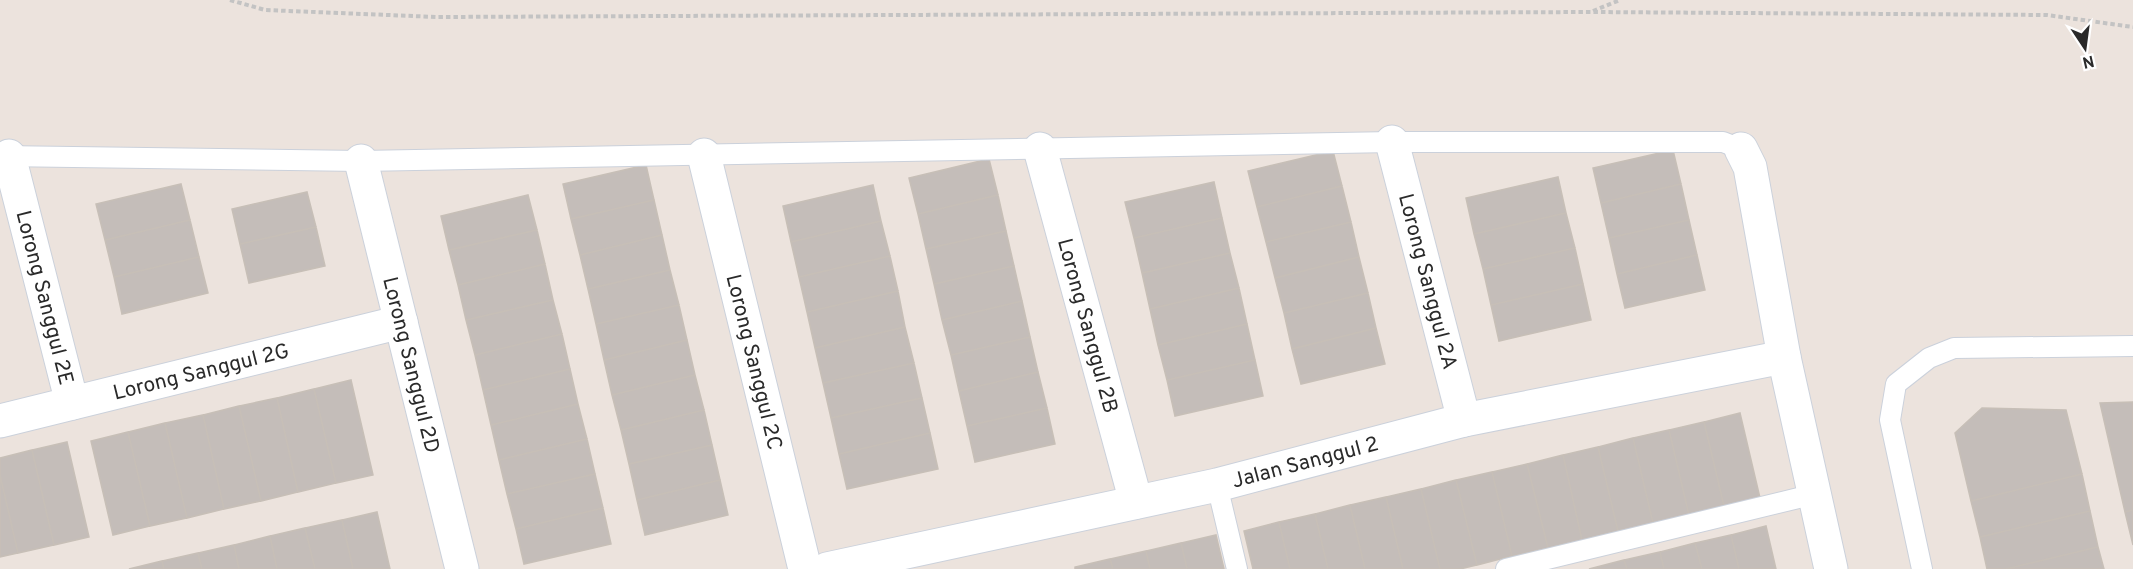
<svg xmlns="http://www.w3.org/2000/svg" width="2133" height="569" font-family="Overpass,sans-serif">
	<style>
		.building { fill: #c4bdb9; stroke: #c7bfb7; stroke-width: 1.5 }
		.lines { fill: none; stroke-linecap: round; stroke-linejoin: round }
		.service-casing { stroke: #cbd1db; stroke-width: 22 }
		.minor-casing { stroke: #cbd1db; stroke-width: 35 }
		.path { stroke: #c3c3c3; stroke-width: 4; stroke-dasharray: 4.5 3; stroke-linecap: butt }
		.service { stroke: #fff; stroke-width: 20 }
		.minor { stroke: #fff; stroke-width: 33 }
		.labels { text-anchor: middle; stroke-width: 5; stroke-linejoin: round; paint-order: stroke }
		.street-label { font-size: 21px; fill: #2a2a2a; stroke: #fff }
	</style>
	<rect width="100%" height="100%" fill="#ece3dd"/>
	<path class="building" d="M1673 150 1681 184 1601 203 1593 168Z
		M1333 151 1342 186 1257 207 1248 171Z
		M989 159 998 195 918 214 909 178Z
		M646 165 654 200 571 219 563 184Z
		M1558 177 1566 213 1474 234 1466 198Z
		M1214 182 1222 218 1134 238 1125 202Z
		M181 184 190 220 105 240 96 204Z
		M1681 184 1689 220 1609 238 1601 203Z
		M873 185 881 221 791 242 783 206Z
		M1342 186 1351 222 1266 242 1257 207Z
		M307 192 316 227 240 244 232 209Z
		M528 195 537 230 449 250 441 216Z
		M998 195 1006 231 926 249 918 214Z
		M654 200 662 235 580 255 571 219Z
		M1566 213 1575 248 1483 269 1474 234Z
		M1222 218 1230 253 1142 273 1134 238Z
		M190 220 199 257 114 277 105 240Z
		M1689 220 1697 255 1617 274 1609 238Z
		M881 221 890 256 799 277 791 242Z
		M1351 222 1359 257 1275 278 1266 242Z
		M316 227 325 266 249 283 240 244Z
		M537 230 545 264 458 285 449 250Z
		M1006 231 1014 266 934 284 926 249Z
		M662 235 670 270 588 289 580 255Z
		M1575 248 1583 284 1491 305 1483 269Z
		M1230 253 1239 288 1150 309 1142 273Z
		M1697 255 1705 290 1625 308 1617 274Z
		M890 256 898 291 807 312 799 277Z
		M199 257 208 293 122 314 114 277Z
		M1359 257 1368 293 1284 313 1275 278Z
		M545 264 553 300 466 320 458 285Z
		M1014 266 1022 301 942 320 934 284Z
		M670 270 679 305 596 324 588 289Z
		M1583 284 1591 320 1499 341 1491 305Z
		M1239 288 1247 324 1158 345 1150 309Z
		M898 291 905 327 815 348 807 312Z
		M1368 293 1376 328 1292 349 1284 313Z
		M553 300 562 334 475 355 466 320Z
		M1022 301 1030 337 951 355 942 320Z
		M679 305 687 340 604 360 596 324Z
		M1247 324 1255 360 1167 380 1158 345Z
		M905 327 914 363 823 383 815 348Z
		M1376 328 1385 364 1301 384 1292 349Z
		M562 334 570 369 483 390 475 355Z
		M1030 337 1038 372 959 391 951 355Z
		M687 340 695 375 612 395 604 360Z
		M1255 360 1263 396 1175 416 1167 380Z
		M914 363 922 398 831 418 823 383Z
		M570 369 578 404 491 425 483 390Z
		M1038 372 1047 408 967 426 959 391Z
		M695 375 704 410 621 430 612 395Z
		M351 380 373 475 336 483 314 389Z
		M314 389 336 483 298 492 277 398Z
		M277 398 298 492 261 501 239 406Z
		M922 398 930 433 839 454 831 418Z
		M2133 402V510L2125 512 2100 403Z
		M578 404 587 439 499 460 491 425Z
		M239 406 261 501 224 509 203 415Z
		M1047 408 1055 444 975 462 967 426Z
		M1982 408 2066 410 2082 474 1971 501 1955 433Z
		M704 410 712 445 629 464 621 430Z
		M1740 413 1760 498 1724 506 1704 422Z
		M203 415 224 509 187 518 165 423Z
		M1704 422 1724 506 1689 515 1669 430Z
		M165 423 187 518 150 526 128 432Z
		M1669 430 1689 515 1653 523 1633 438Z
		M128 432 150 526 113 535 91 441Z
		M930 433 938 469 847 489 839 454Z
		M1633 438 1653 523 1618 531 1598 447Z
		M587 439 595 474 507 494 499 460Z
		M67 442 89 537 54 545 32 450Z
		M712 445 720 480 637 500 629 464Z
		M1598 447 1618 531 1582 540 1563 455Z
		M32 450 54 545 18 553 0 475V458Z
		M1563 455 1582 540 1548 548 1527 464Z
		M1527 464 1548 548 1512 556 1492 472Z
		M1492 472 1512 556 1477 565 1456 480Z
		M595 474 603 508 516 529 507 494Z
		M2082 474 2090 511 1980 537 1971 501Z
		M0 475 18 553 0 557Z
		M720 480 728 515 645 535 637 500Z
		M1456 480 1477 565 1460 569H1440L1421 489Z
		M1421 489 1440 569H1403L1386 497Z
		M1386 497 1403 569H1365L1350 505Z
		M1350 505 1365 569H1328L1315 514Z
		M603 508 611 544 524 564 516 529Z
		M2133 510V545L2125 512Z
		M2090 511 2098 547 2006 569H1987L1980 537Z
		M377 512 390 569H353L342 520Z
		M1315 514 1328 569H1290L1279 522Z
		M342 520 353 569H315L305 528Z
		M1279 522 1290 569H1253L1244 531Z
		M1766 526 1776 569H1739L1731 535Z
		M305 528 315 569H277L270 536Z
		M1216 535 1224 569H1187L1181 543Z
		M1731 535 1739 569H1702L1695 543Z
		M270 536 277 569H239L234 545Z
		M1181 543 1187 569H1150L1146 551Z
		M1695 543 1702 569H1664L1660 552Z
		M234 545 239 569H202L198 553Z
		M2098 547 2104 569H2006Z
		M1146 551 1150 569H1113L1110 559Z
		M1660 552 1664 569H1627L1624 560Z
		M198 553 202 569H164L162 561Z
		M1110 559 1113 569H1075V567Z
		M1624 560 1627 569H1589Z
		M162 561 164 569H129Z"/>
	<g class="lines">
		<defs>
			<path id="service" d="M0 156 361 161 1392 142H1723L1741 149
				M1217 485 1237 569
				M1506 569 1815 494
				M1922 569 1890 420 1896 384 1929 358 1954 348 2133 346"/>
			<g id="minor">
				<path id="s1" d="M1392 142 1464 420"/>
				<path id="s2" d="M1040 149 1136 502"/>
				<path d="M1741 149 1750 167 1784 357 1831 569"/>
				<path id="s3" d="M704 155 805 569"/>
				<path id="s4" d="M9 156 72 403"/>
				<path id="s5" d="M361 161 462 569"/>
				<path id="s6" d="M0 421 401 322"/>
				<path id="s7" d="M827 569 1217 485 1464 420 1784 357"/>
			</g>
		</defs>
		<use href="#service" class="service-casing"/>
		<use href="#minor" class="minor-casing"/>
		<path class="path" d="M230 0 265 10 437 17 1591 12 2047 15 2133 27
			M1593 11 1620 0"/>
		<use href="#service" class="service"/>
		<use href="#minor" class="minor"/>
	</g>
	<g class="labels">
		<g class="street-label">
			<text dy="7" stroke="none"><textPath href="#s1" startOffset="144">Lorong Sanggul 2A</textPath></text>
			<text dy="7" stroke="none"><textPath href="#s4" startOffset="146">Lorong Sanggul 2E</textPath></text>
			<text dy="7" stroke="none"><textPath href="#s2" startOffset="183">Lorong Sanggul 2B</textPath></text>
			<text dy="7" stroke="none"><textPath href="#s3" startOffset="213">Lorong Sanggul 2C</textPath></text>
			<text dy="7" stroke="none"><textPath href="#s5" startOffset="210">Lorong Sanggul 2D</textPath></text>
			<text dy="7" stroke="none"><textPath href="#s6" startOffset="207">Lorong Sanggul 2G</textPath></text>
			<text dy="7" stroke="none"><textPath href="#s7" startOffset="490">Jalan Sanggul 2</textPath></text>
		</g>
	</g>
	<g transform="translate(2085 48) rotate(167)" stroke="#ffffff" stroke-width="4.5" paint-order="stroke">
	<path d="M0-4.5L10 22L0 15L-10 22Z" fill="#2a2a2a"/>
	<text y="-9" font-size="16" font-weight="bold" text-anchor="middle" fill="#2a2a2a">N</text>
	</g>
</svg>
